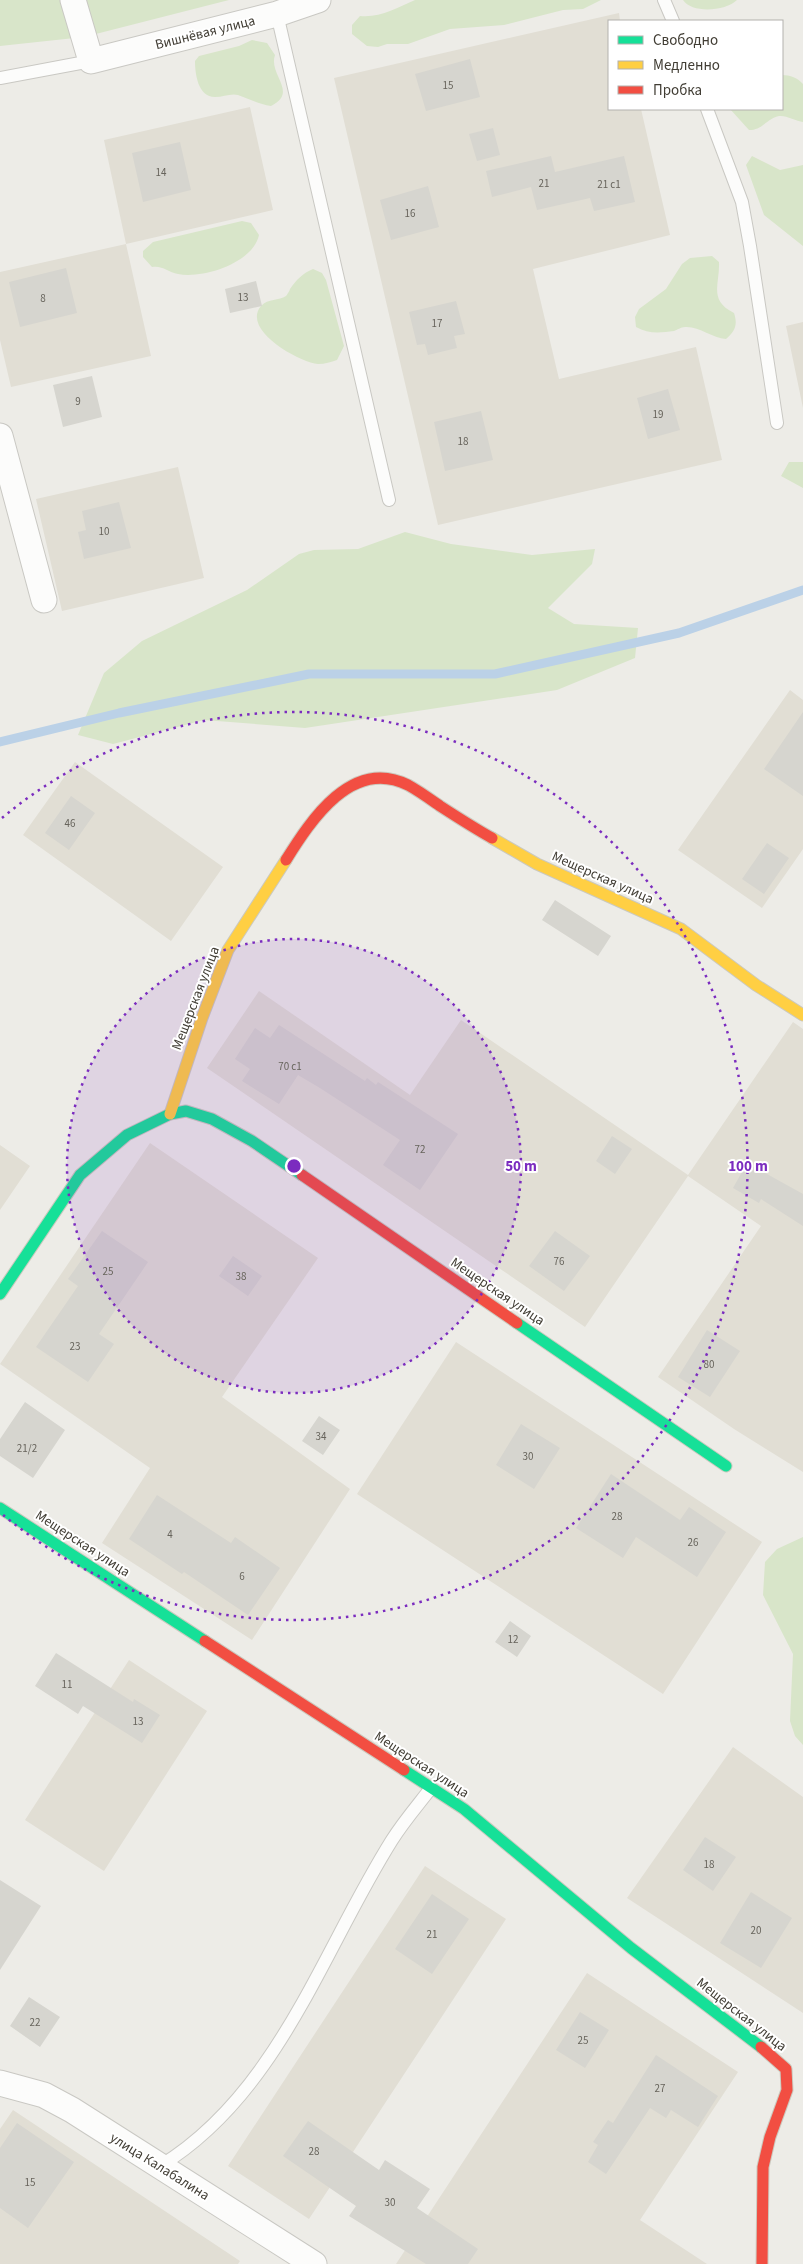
<svg xmlns="http://www.w3.org/2000/svg" width="803" height="2264" font-family="'Source Sans 3',sans-serif">
	<style>
		.residential { fill: #e1ded4 }
		.green { fill: #d8e5c9 }
		.lines { fill: none; stroke-linecap: round; stroke-linejoin: round }
		.stream { stroke: #bbd1e7; stroke-width: 9 }
		.building { fill: #d6d5cf }
		.lane-casing { stroke: #c9c8c3; stroke-width: 14 }
		.street-casing { stroke: #c9c8c3; stroke-width: 27 }
		.fast-casing { stroke: #cbc9be; stroke-width: 13 }
		.slow-casing { stroke: #cbc9be; stroke-width: 13 }
		.jam-casing { stroke: #cbc9be; stroke-width: 13 }
		.lane { stroke: #fcfcfb; stroke-width: 12 }
		.street { stroke: #fcfcfb; stroke-width: 25 }
		.fast { stroke: #16e098; stroke-width: 11 }
		.slow { stroke: #ffcf43; stroke-width: 11 }
		.jam { stroke: #f24e42; stroke-width: 11 }
		.ring { fill: none; stroke: #7b2cbf; stroke-width: 2.5; stroke-dasharray: 2.5 5 }
		.labels { text-anchor: middle; stroke-width: 4; stroke-linejoin: round; paint-order: stroke }
		.number-label { font-size: 11px; fill: #67645c }
		.street-label { font-size: 14px; fill: #413d34; stroke: #fff }
		.centre { fill: #7b2cbf; stroke: #fff; stroke-width: 2.5 }
		.ring-label { font-size: 15px; text-anchor: middle; font-weight: bold; fill: #7b2cbf; stroke: #fff; stroke-width: 4; stroke-linejoin: round; paint-order: stroke }
	</style>
	<rect width="100%" height="100%" fill="#edece7"/>
	<path class="residential" d="M619 13 620 21H609V109H641L670 235 533 269 559 379 696 347 722 460 438 525 334 78Z
		M250 107 273 210 126 244 151 356 11 387 0 340V272L126 244 104 140Z
		M803 322V408L786 326Z
		M178 467 204 578 62 611 36 499Z
		M790 690 803 700V849L762 908 678 850Z
		M75 762 223 867 171 941 23 835Z
		M259 991 410 1095 461 1020 688 1175 793 1022 803 1029V1472L734 1429 658 1377 761 1226 688 1176 585 1327 207 1068Z
		M150 1143 318 1258 222 1397 350 1489 252 1640 102 1543 150 1468 0 1364Z
		M0 1145 30 1166 0 1210Z
		M456 1342 762 1542 663 1694 357 1494Z
		M129 1660 207 1711 104 1871 25 1820Z
		M733 1747 803 1797V2013L627 1898Z
		M425 1866 506 1919 309 2219 228 2166Z
		M587 1973 738 2072 640 2220 707 2264H396Z
		M13 2110 240 2261 238 2264H0V2129Z"/>
	<path class="green" d="M0 0H229L84 37 0 46Z
		M415 0H601L583 9 563 10 504 25 450 29 408 44H387L378 47 367 46 352 34V25L360 16C380 18 397 8 415 0Z
		M683 0H737C726 11 692 14 683 0Z
		M252 40 267 43 275 55C268 75 299 92 271 106 259 104 249 99 238 95 231 93 223 97 215 97 198 97 195 74 195 61L199 56 239 46Z
		M782 75C790 75 798 78 803 84V122C796 121 786 115 779 116 766 119 763 130 749 130L730 109H782Z
		M752 156 780 170 803 165V246L764 215 746 165Z
		M242 221 251 223 259 235C253 263 203 279 178 274 168 272 162 265 152 267L143 257V251L153 242Z
		M712 256 719 262C720 284 708 300 734 313 738 325 735 331 726 339 712 338 699 326 685 327 681 327 677 330 674 331 660 333 648 334 636 327L635 317 639 309 666 289 682 264 690 258Z
		M313 269 322 273 326 280 344 346 337 360C331 362 325 364 318 364 299 362 241 330 261 306 268 298 279 301 286 296 287 295 290 290 290 289 296 280 303 273 313 269Z
		M789 462H803V488L781 476Z
		M405 532 451 544 532 555 595 549 592 564 548 608 574 624 638 628 635 658 557 690 305 728 204 720 113 744 78 735 104 673 142 641 247 590 299 554 314 550 358 549Z
		M803 1537V1745L795 1736 790 1721 793 1654 763 1595 765 1562 777 1549Z"/>
	<g class="lines">
		<path class="stream" d="M0 742 119 713 309 674H495L679 633 803 590"/>
	</g>
	<path class="building" d="M470 59 480 97 426 111 415 74Z
		M493 128 500 155 477 161 469 134Z
		M180 142 191 190 143 202 132 153Z
		M551 156 555 172 624 156 635 202 594 211 590 198 537 210 531 187 492 197 486 171Z
		M428 186 439 227 391 240 380 200Z
		M66 268 77 313 20 327 9 282Z
		M256 281 262 306 230 313 225 289Z
		M456 301 465 334 454 336 457 348 428 355 425 344 417 345 409 312Z
		M92 376 102 417 63 427 53 385Z
		M668 389 680 430 648 439 637 398Z
		M481 411 493 460 445 471 434 422Z
		M119 502 131 548 84 559 78 532 86 530 82 511Z
		M803 712V796L764 769Z
		M71 796 95 813 69 850 45 833Z
		M767 843 789 858 764 894 742 879Z
		M555 900 611 936 598 956 542 920Z
		M279 1025 365 1081 367 1078 376 1085 378 1082 458 1134 420 1190 383 1165 400 1140 320 1088 298 1075 279 1104 242 1081 250 1069 235 1059 255 1028 270 1038Z
		M612 1136 632 1149 615 1174 596 1161Z
		M747 1163 803 1194V1226L761 1199 759 1203 733 1188Z
		M102 1231 148 1262 99 1334 114 1344 88 1382 36 1347 78 1286 68 1279Z
		M555 1231 590 1256 564 1291 529 1266Z
		M233 1256 262 1276 248 1296 219 1276Z
		M707 1330 740 1351 710 1397 678 1377Z
		M25 1402 65 1430 33 1478 0 1456V1439Z
		M319 1416 340 1430 323 1455 302 1441Z
		M521 1424 560 1448 534 1489 496 1465Z
		M611 1474 680 1520 689 1507 726 1532 697 1577 636 1537 623 1558 576 1528Z
		M157 1495 231 1543 235 1537 280 1568 248 1615 184 1572 182 1574 129 1539Z
		M510 1621 531 1636 517 1657 495 1642Z
		M56 1653 133 1702 134 1699 160 1715 142 1743 83 1706 78 1714 35 1686Z
		M705 1837 736 1857 713 1891 683 1870Z
		M0 1880 41 1906 0 1970Z
		M751 1892 792 1918 761 1968 720 1943Z
		M432 1894 469 1919 432 1974 395 1949Z
		M29 1997 60 2017 40 2047 10 2026Z
		M580 2012 609 2030 585 2068 556 2050Z
		M656 2055 718 2096 698 2127 671 2110 666 2118 650 2108 606 2174 588 2162 598 2145 593 2142 608 2120 613 2123Z
		M308 2121 379 2170 385 2160 430 2189 417 2208 478 2249 468 2264H426L349 2216 356 2206 283 2156Z
		M17 2123 74 2162 28 2228 0 2208V2148Z"/>
	<g class="lines">
		<defs>
			<path id="lane" d="M664 0 673 21
				M277 14 389 500
				M0 78 91 61
				M707 109 742 202 750 246 777 423
				M160 2166C278 2094 322 1951 392 1840 404 1821 418 1805 431 1788"/>
			<path id="street" d="M73 0 91 61 277 14 318 0
				M0 436 44 600
				M0 2083 44 2095 72 2110 314 2264"/>
			<path id="fast" d="M0 1294 80 1175 127 1135 170 1114 186 1111 212 1119 252 1141 302 1175
				M517 1323 726 1466
				M0 1508 205 1641
				M404 1770 464 1809 631 1948 761 2047"/>
			<path id="slow" d="M492 838 537 864 681 929 756 985 803 1015
				M170 1114 202 1018 228 950 286 860"/>
			<path id="jam" d="M286 860C311 820 352 757 408 785 419 791 430 799 440 806 457 817 474 828 492 838
				M302 1175 517 1323
				M205 1641 404 1770
				M761 2047 786 2069 787 2090 770 2137 763 2167 762 2264"/>
		</defs>
		<use href="#lane" class="lane-casing"/>
		<use href="#street" class="street-casing"/>
		<use href="#fast" class="fast-casing"/>
		<use href="#slow" class="slow-casing"/>
		<use href="#jam" class="jam-casing"/>
		<use href="#lane" class="lane"/>
		<use href="#street" class="street"/>
		<use href="#fast" class="fast"/>
		<use href="#slow" class="slow"/>
		<use href="#jam" class="jam"/>
	</g>
	<circle cx="294" cy="1166" r="227" fill="#7b2cbf" fill-opacity=".12"/>
	<g class="ring">
		<circle cx="294" cy="1166" r="227"/>
		<path d="M2 818A454 454 0 1 1 2 1514"/>
	</g>
	<g class="labels">
		<g class="number-label">
			<text x="448" y="89">15</text>
			<text x="161" y="176">14</text>
			<text x="544" y="187">21</text>
			<text x="609" y="188">21 с1</text>
			<text x="410" y="217">16</text>
			<text x="243" y="301">13</text>
			<text x="43" y="302">8</text>
			<text x="437" y="327">17</text>
			<text x="78" y="405">9</text>
			<text x="658" y="418">19</text>
			<text x="463" y="445">18</text>
			<text x="104" y="535">10</text>
			<text x="70" y="827">46</text>
			<text x="290" y="1070">70 с1</text>
			<text x="420" y="1153">72</text>
			<text x="559" y="1265">76</text>
			<text x="108" y="1275">25</text>
			<text x="241" y="1280">38</text>
			<text x="75" y="1350">23</text>
			<text x="709" y="1368">80</text>
			<text x="321" y="1440">34</text>
			<text x="27" y="1452">21/2</text>
			<text x="528" y="1460">30</text>
			<text x="617" y="1520">28</text>
			<text x="170" y="1538">4</text>
			<text x="693" y="1546">26</text>
			<text x="242" y="1580">6</text>
			<text x="513" y="1643">12</text>
			<text x="67" y="1688">11</text>
			<text x="138" y="1725">13</text>
			<text x="709" y="1868">18</text>
			<text x="756" y="1934">20</text>
			<text x="432" y="1938">21</text>
			<text x="35" y="2026">22</text>
			<text x="583" y="2044">25</text>
			<text x="660" y="2092">27</text>
			<text x="314" y="2155">28</text>
			<text x="30" y="2186">15</text>
			<text x="390" y="2206">30</text>
		</g>
		<g class="street-label">
			<text transform="translate(205 32) rotate(-14)" y="5">Вишнёвая улица</text>
			<text transform="translate(603 877) rotate(24)" y="5">Мещерская улица</text>
			<text transform="translate(195 998) rotate(-69)" y="5">Мещерская улица</text>
			<text transform="translate(498 1291) rotate(34)" y="5">Мещерская улица</text>
			<text transform="translate(83 1543) rotate(33)" y="5">Мещерская улица</text>
			<text transform="translate(422 1764) rotate(33)" y="5">Мещерская улица</text>
			<text transform="translate(742 2014) rotate(38)" y="5">Мещерская улица</text>
			<text transform="translate(160 2166) rotate(32)" y="5">улица Калабалина</text>
		</g>
	</g>
	<circle cx="294" cy="1166" r="8" class="centre"/>
	<g class="ring-label">
		<text x="521" y="1171">50 m</text>
		<text x="748" y="1171">100 m</text>
	</g>
	<rect x="608" y="20" width="175" height="90" fill="#ffffff" stroke="#b3b1ae"/>
	<rect x="618" y="36" width="25" height="8" fill="#16e098" stroke="#b3b1ae"/>
	<text x="653" y="45" font-size="15" fill="#413d34">Свободно</text>
	<rect x="618" y="61" width="25" height="8" fill="#ffcf43" stroke="#b3b1ae"/>
	<text x="653" y="70" font-size="15" fill="#413d34">Медленно</text>
	<rect x="618" y="86" width="25" height="8" fill="#f24e42" stroke="#b3b1ae"/>
	<text x="653" y="95" font-size="15" fill="#413d34">Пробка</text>
</svg>
